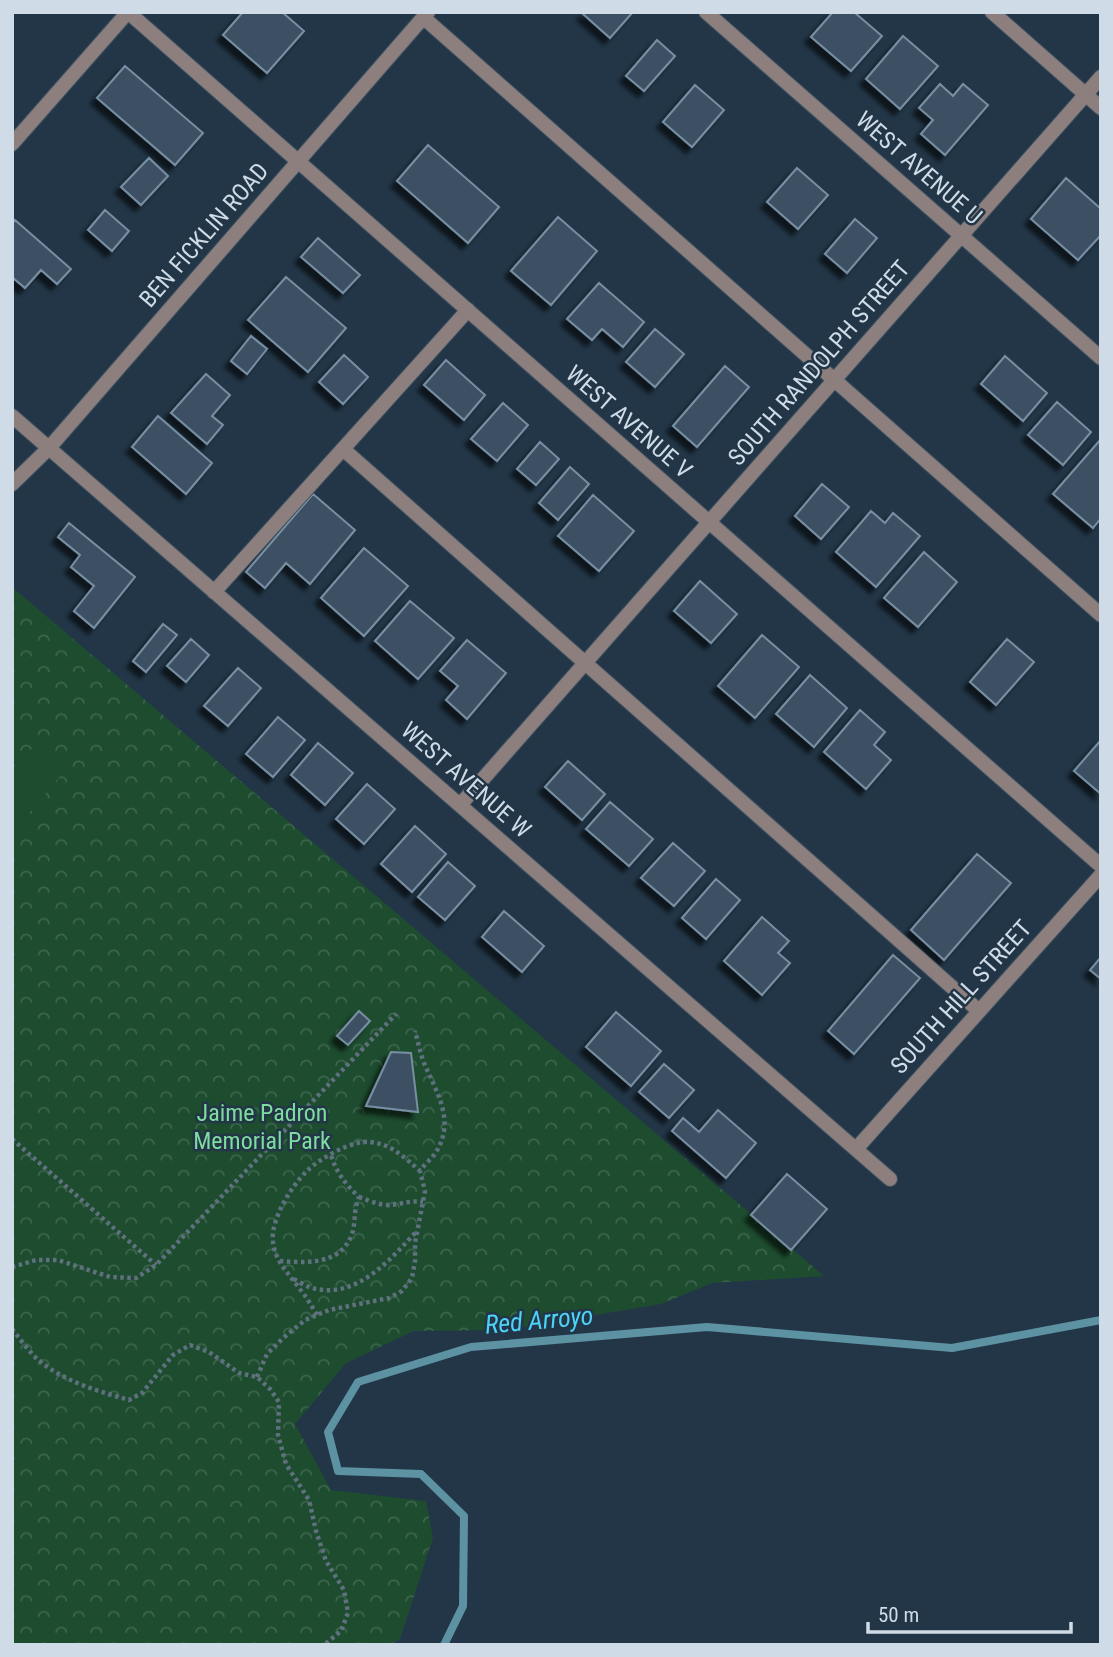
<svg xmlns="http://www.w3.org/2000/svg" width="1113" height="1657" font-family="'Roboto Condensed',sans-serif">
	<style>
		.park { fill: url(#park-crowns) }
		.pitch { fill: #1d4c2f }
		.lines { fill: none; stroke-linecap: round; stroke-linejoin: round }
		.stream { stroke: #5c92a2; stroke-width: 8 }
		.building { fill: #3c5063; stroke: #788fa3; stroke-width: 2; filter: url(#shadow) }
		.service-casing { stroke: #415464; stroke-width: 16 }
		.minor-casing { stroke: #415464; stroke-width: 16 }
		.tertiary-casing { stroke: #415464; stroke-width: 16 }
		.path { stroke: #5f707f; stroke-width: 4.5; stroke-dasharray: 3.5 3.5; stroke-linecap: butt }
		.service { stroke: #8d7f7d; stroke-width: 14 }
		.minor { stroke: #8d7f7d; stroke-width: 14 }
		.tertiary { stroke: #8d7f7d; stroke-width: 14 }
		.labels { text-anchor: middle; stroke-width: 5; stroke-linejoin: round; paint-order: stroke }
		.street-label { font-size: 24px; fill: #cfdbe6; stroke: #223647 }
		.park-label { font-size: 24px; fill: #7fdc9f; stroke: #223647 }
		.water-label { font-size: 26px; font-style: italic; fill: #4cd3f7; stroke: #223647 }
	</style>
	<defs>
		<pattern id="park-crowns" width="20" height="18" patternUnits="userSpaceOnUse" patternTransform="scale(1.75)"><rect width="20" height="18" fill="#1d4c2f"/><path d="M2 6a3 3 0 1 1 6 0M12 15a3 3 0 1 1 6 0" fill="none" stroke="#3d654d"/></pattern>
		<filter id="shadow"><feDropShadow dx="-6" dy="6" stdDeviation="2" flood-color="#0009"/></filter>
	</defs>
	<rect width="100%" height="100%" fill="#223647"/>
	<path class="park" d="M12 587 824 1276 712 1283 661 1304 506 1330 414 1331 346 1363 295 1424 331 1490 426 1501 433 1538 400 1639 390 1645H12Z"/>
	<path class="pitch" d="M12 720 27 732 12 750Z
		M37 743 67 768 12 833V771Z"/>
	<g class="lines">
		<path class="stream" d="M444 1645 463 1606 464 1516 421 1474 338 1471 328 1432 358 1382 471 1347 707 1327 952 1348 1101 1320"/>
	</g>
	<path class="building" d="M243 12H282L304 31 267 73 223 35Z
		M585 12H633L610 38 583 14Z
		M833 12H854L882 36 851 71 811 37Z
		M903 36 938 66 900 109 866 79Z
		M657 40 675 56 644 91 626 76Z
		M125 66 203 133 175 165 97 98Z
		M940 84 953 96 963 84 988 105 945 155 921 134 933 120 919 108Z
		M695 85 724 110 692 147 663 122Z
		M428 145 499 207 468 243 397 181Z
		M149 158 168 176 141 205 121 187Z
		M797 168 828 195 798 229 767 202Z
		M1066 178 1101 209V235L1078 260 1031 219Z
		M105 210 129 231 112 251 88 230Z
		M558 217 597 251 551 305 511 271Z
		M855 219 877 238 847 273 825 254Z
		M15 220 71 269 57 284 41 270 25 288 12 277V224Z
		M318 238 360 275 343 293 301 257Z
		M286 277 346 328 308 372 248 320Z
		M599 283 644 322 623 347 602 329 592 340 567 319Z
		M655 329 684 354 655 387 626 362Z
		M251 336 267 349 247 374 231 361Z
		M344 355 368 377 343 404 319 382Z
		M1005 356 1047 393 1023 421 981 384Z
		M446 360 485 395 464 420 424 385Z
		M725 366 749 387 697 447 673 426Z
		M206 374 230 395 212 416 223 425 207 444 171 413Z
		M1057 402 1091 432 1063 465 1028 435Z
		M503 403 528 425 497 461 471 439Z
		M158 416 212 463 186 494 132 447Z
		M1101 439V518L1093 528 1053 494Z
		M540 442 559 459 536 485 517 469Z
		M570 467 589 484 558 520 539 503Z
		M822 484 849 507 821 539 795 516Z
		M313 494 355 530 310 584 286 563 265 588 246 572Z
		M593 495 634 531 599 571 558 536Z
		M871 511 885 523 893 513 920 536 876 587 836 552Z
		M69 523 135 577 94 628 74 611 94 586 71 567 80 555 58 537Z
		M364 548 408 586 364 636 321 598Z
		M924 552 957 582 918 627 884 598Z
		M700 581 737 614 711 643 674 611Z
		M410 601 454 638 418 679 375 641Z
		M163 624 177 635 146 672 133 661Z
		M762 635 799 667 755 718 718 686Z
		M191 639 209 655 186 682 167 666Z
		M1007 639 1034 662 996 705 970 682Z
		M467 640 506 673 467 719 446 700 458 686 440 671Z
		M238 668 261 688 228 726 204 706Z
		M810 675 847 708 814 747 776 714Z
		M860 710 885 732 874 745 891 760 866 789 824 752Z
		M278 717 305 740 273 777 246 754Z
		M1101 740V794L1074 771Z
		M318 743 353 773 325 805 291 775Z
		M568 761 605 794 582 820 545 787Z
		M367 784 395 809 364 844 336 819Z
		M610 802 653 839 629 866 586 829Z
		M415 826 446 854 412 892 381 864Z
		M673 843 705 871 674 906 641 878Z
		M977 854 1011 883 944 960 911 930Z
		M448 862 475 886 445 920 418 897Z
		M716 879 740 900 706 939 682 918Z
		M504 911 544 946 522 972 482 937Z
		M762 917 789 941 778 953 790 963 762 995 724 961Z
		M893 955 920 978 854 1054 828 1031Z
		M1101 957V979L1090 970Z
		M359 1011 370 1021 348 1045 337 1036Z
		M616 1012 661 1051 631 1086 586 1047Z
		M391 1052 411 1053 418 1112 366 1106Z
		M664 1064 694 1090 669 1118 639 1092Z
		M718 1110 756 1143 726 1178 672 1131 683 1118 699 1132Z
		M787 1174 827 1209 791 1250 751 1215Z"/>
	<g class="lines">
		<defs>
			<path id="service" d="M992 12 1101 108
				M424 18 1101 615
				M12 144 128 12
				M343 449 979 1011
				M214 592 468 310"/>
			<path id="minor" d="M128 12 1101 866
				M706 12 1101 358
				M12 416 890 1179
				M460 805 1101 77
				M856 1149 1101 875"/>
			<path id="tertiary" d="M12 484 49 448 428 12"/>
		</defs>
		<use href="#service" class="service-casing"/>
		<use href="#minor" class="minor-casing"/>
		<use href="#tertiary" class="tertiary-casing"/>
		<path class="path" d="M12 1139 156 1265
			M359 1197C368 1200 378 1205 388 1205 400 1205 408 1200 423 1202
			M280 1261C307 1263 341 1265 352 1234 356 1222 353 1211 359 1197 346 1185 336 1172 331 1155
			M12 1267 36 1260H58L110 1277 136 1278 156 1265 396 1014
			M294 1279C298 1281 304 1285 309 1287 354 1302 389 1261 416 1232
			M317 1315C312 1307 308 1299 302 1292 291 1276 275 1262 273 1242 270 1220 292 1185 307 1171 320 1158 352 1140 370 1142 391 1144 404 1157 420 1171
			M12 1329C20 1339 28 1350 37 1359 63 1381 97 1391 129 1400L142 1393 173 1355 190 1345 209 1352 239 1373 257 1377 270 1389 279 1402 278 1435 286 1464 309 1500 316 1531 326 1561 344 1590 348 1613 341 1631 324 1645
			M257 1377 267 1354 282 1339 305 1320 329 1310 389 1298 402 1291 412 1278 415 1261V1243L425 1191 420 1171C424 1165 430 1160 434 1155 457 1123 437 1093 424 1063 420 1052 418 1042 415 1031"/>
		<use href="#service" class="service"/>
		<use href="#minor" class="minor"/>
		<use href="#tertiary" class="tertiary"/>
	</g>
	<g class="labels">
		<g class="street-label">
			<text transform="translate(919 168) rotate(41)" y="8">WEST AVENUE U</text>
			<text transform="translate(204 235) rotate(-49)" y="8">BEN FICKLIN ROAD</text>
			<text transform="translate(819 363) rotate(-49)" y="8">SOUTH RANDOLPH STREET</text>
			<text transform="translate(629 422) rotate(41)" y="8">WEST AVENUE V</text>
			<text transform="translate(466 780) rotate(41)" y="8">WEST AVENUE W</text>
			<text transform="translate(961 997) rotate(-48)" y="8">SOUTH HILL STREET</text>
		</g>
		<g class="park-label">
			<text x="262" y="1121">Jaime Padron<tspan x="262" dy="28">Memorial Park</tspan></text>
		</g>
		<g class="water-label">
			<text transform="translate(539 1320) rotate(-5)" y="9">Red Arroyo</text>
		</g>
	</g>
	<rect width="1113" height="1657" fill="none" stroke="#cfdbe6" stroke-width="28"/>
	<path d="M868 1622v10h203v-10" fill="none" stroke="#cfdbe6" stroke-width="3.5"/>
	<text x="878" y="1622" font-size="21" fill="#cfdbe6" stroke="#223647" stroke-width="5" paint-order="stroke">50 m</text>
</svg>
